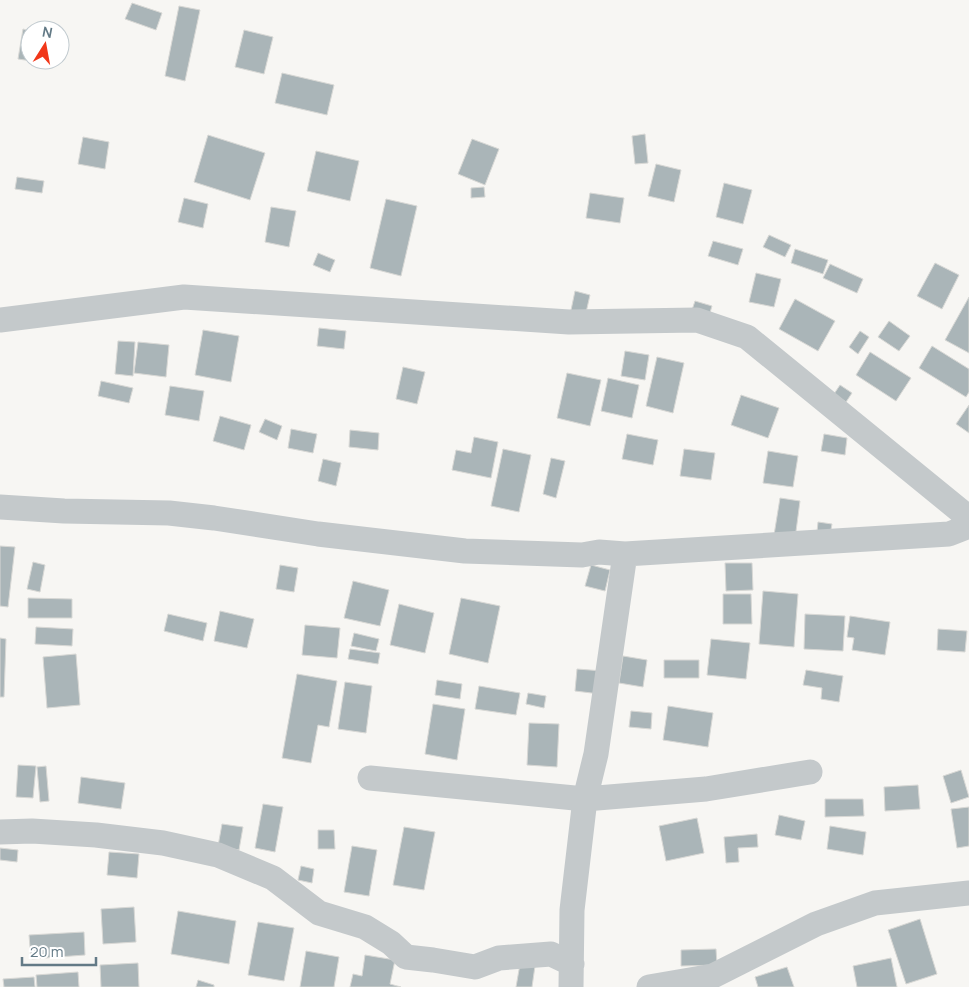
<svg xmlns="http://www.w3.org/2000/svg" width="969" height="987" font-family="Manrope,sans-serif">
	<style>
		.building { fill: #aab5b8; stroke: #d8d8d5 }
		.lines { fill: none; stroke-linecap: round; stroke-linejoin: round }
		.minor { stroke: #c4c9cb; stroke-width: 25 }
	</style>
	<rect width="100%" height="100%" fill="#f7f6f3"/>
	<path class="building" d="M132 3 162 13 156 30 125 19Z
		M179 6 200 10 185 81 165 76Z
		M23 29 30 31V60H45V63L18 59Z
		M244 30 273 37 264 74 235 67Z
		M282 73 334 85 327 115 275 103Z
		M645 134 648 163 635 164 632 136Z
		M208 135 265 153 250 200 194 182Z
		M83 137 109 142 105 169 78 164Z
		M472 139 499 149 485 185 458 174Z
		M316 151 359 161 350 201 307 191Z
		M656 164 681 170 674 202 648 196Z
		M17 177 44 181 42 193 15 189Z
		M724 183 752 190 743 224 716 217Z
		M484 187 485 197 471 198V188Z
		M590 193 624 198 620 223 586 218Z
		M184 198 208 204 203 228 178 222Z
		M386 199 417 206 401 276 370 268Z
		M271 207 296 211 289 247 265 242Z
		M769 235 791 245 785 257 763 247Z
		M713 241 743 249 738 265 708 256Z
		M795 249 828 260 823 274 791 263Z
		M318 253 335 260 330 272 313 265Z
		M935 263 959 275 942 309 917 296Z
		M830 264 863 279 857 293 823 278Z
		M756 273 781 279 774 307 749 302Z
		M575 291 590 295 585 317 570 315Z
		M969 297V353L945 340Z
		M795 299 835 321 818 351 779 329Z
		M695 301 712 306 708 319 691 313Z
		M889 321 910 336 899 351 878 337Z
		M319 328 346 331 344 349 317 346Z
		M203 330 239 336 231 382 195 375Z
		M860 331 869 337 858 354 849 347Z
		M118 341 135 342 133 376 115 374Z
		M138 342 169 345 166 377 134 373Z
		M932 346 969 369V392L966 397 919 368Z
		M625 351 649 355 645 380 621 376Z
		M870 352 911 378 896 401 856 375Z
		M657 357 684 363 673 413 646 406Z
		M403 367 425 372 417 404 396 399Z
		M567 373 601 380 590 426 557 418Z
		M608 378 639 385 632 418 601 411Z
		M101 381 133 388 129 403 98 396Z
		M840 385 852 393 846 402 834 394Z
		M170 386 204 391 199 421 165 415Z
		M741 395 779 408 768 438 731 425Z
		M969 405V433L956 424Z
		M220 416 251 425 244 450 213 441Z
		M265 419 282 426 277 440 259 432Z
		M291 429 317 434 313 453 288 448Z
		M350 430 379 433 378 450 349 447Z
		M627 434 658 440 653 465 622 459Z
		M824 434 847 438 845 455 821 451Z
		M474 437 498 442 491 478 452 470 456 450 471 453Z
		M503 449 531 455 519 512 491 506Z
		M684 449 715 453 711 480 680 476Z
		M768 451 798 456 793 487 763 483Z
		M551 458 565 461 556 498 543 494Z
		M323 459 341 463 336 486 318 481Z
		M780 498 800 501 795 539 774 535Z
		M818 522 832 524 830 535 817 532Z
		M0 546 15 547 8 607 0 606Z
		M33 562 45 565 40 592 27 589Z
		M725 563H752L753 590 726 591Z
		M280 565 298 568 294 592 276 589Z
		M591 565 610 570 605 591 585 586Z
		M353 581 389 590 380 626 344 618Z
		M763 591 798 594 794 647 759 644Z
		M723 594H751L752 624H723Z
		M28 598 72 599V618H28Z
		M461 598 500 606 488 663 449 654Z
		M399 604 434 613 425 653 390 645Z
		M220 611 254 619 247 648 214 641Z
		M168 614 207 623 203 641 164 631Z
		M805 614 845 616 843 651 804 649Z
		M850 616 890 622 885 655 852 650 854 638 847 637Z
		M305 625 340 628 337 658 302 655Z
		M36 627 73 629 72 646 35 644Z
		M938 629 967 631 965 652 937 650Z
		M354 633 379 639 376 651 351 646Z
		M0 638 6 639 4 697H0Z
		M711 639 750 643 746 679 707 675Z
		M350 649 380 653 378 664 348 659Z
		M76 654 80 705 47 708 43 657Z
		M623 656 647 660 643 687 619 683Z
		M664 660H699V678H664Z
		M577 669 603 671 600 694 575 691Z
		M806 670 843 676 839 702 821 699 822 688 803 685Z
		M297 674 337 681 329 727 318 725 311 763 282 758Z
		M437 680 462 684 460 699 435 695Z
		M345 682 372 686 366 733 338 729Z
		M479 686 520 693 516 715 475 709Z
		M528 693 546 696 544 708 526 704Z
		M433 704 465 709 457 760 425 754Z
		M668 706 713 713 708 747 663 740Z
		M631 711 652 713 651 729 629 727Z
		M529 723 559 724 557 767 527 765Z
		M18 765 36 766 33 798 16 797Z
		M46 766 49 801 40 802 37 767Z
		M961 770 969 797 951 803 943 776Z
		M81 777 125 783 121 809 78 803Z
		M918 785 920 809 885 811 884 787Z
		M825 799H863L864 816 825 817Z
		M263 804 283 807 275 852 255 848Z
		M969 807V846L957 848 951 809Z
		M779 815 805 821 801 840 775 835Z
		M697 818 704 853 666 861 659 826Z
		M222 824 243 827 239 850 218 846Z
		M830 826 866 832 863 855 827 849Z
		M404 827 435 832 424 890 393 885Z
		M318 830H334L335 849H318Z
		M757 834 758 847 738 848 739 862 726 863 724 837Z
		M352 846 377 850 369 896 344 892Z
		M0 848 18 850 17 862 0 860Z
		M109 852 139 854 137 878 107 875Z
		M301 866 314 869 312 883 298 880Z
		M134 907 136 942 103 944 101 909Z
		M178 911 236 921 229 964 171 954Z
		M920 919 937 974 906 984 888 930Z
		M258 922 294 928 284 981 248 975Z
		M84 932 85 955 31 959 29 935Z
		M716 949 717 965 681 966V950Z
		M306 951 339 957 334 987H300Z
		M365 955 395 960 390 984 401 987H350L353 974 362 976Z
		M891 958 897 987H857L853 966Z
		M138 963 139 987H101L100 965Z
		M520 964 535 966 532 987H516Z
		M787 967 794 987H758L755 977Z
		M78 972 79 987H37L36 975Z
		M34 977 35 987H4L3 979Z
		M198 980 214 985V987H196Z"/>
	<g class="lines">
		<path class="minor" d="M0 320 184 297 569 322 697 320 747 337 969 518
			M0 507 64 511 169 513 214 518 318 534 465 551 582 555 599 552 625 554 596 754 585 799 572 910 571 987
			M625 554 949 534 969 526
			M370 778 585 799 706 789 810 772
			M0 832 32 831 96 835 163 843 218 855 273 878 319 913 365 927 391 943 406 957 433 960 475 967 499 958 551 954 572 964
			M649 987 713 976 816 924 875 903 969 893"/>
	</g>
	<g transform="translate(45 45) rotate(11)"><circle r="24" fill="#ffffff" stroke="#c1cacf"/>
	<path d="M0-4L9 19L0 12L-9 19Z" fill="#f13719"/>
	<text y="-8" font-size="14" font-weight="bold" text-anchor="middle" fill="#637a86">N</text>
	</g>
	<path d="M22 957v8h74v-8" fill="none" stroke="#637a86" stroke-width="2.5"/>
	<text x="30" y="957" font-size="15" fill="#637a86" stroke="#ffffff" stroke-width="4" paint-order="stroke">20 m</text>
</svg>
